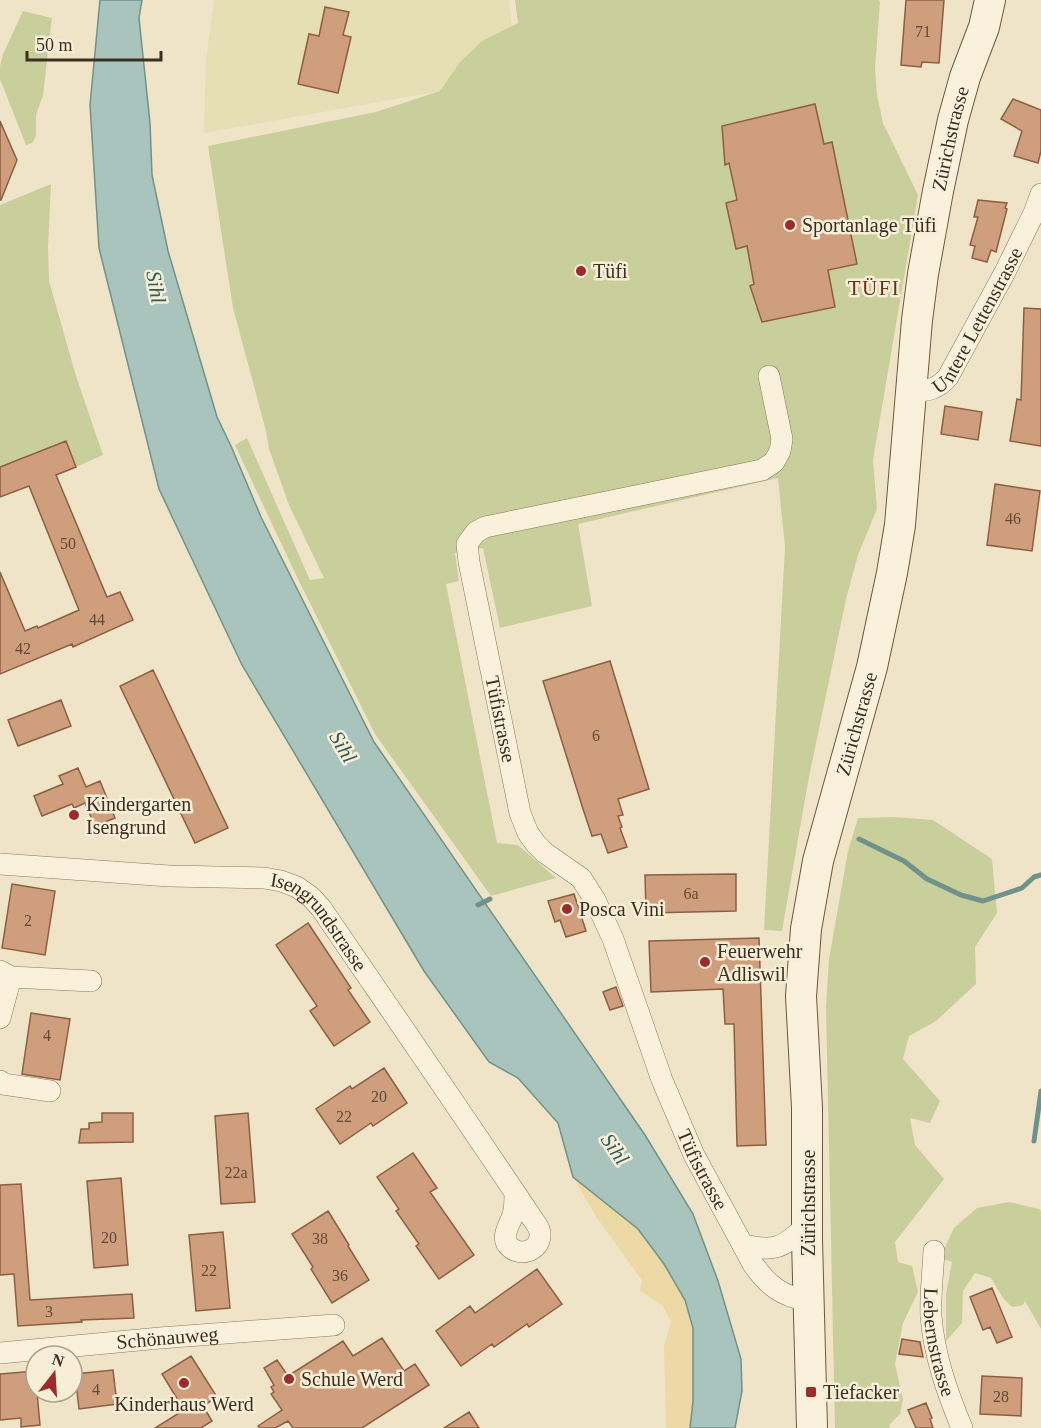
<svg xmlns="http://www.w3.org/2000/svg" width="1041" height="1428" font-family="'Times New Roman',serif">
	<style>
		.farmland { fill: #e6deb5 }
		.green { fill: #c9cf9b }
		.sand { fill: #ecd9a5 }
		.water { fill: #a9c4bc; stroke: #6f938a; stroke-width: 1.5 }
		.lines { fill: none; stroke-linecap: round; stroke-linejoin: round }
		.stream { stroke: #6f938a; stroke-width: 5 }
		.building { fill: #cf9f7d; stroke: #8d5f41; stroke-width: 1.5 }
		.street-casing { stroke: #8d765c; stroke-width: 22 }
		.secondary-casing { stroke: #6f573f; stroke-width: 32 }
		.street { stroke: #faf1dc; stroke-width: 21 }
		.secondary { stroke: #faf1dc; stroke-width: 30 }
		.poi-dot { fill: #9e2a2b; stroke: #f7eed8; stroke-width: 2 }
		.labels { text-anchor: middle; stroke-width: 5; stroke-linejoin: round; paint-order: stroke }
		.number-label { font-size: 16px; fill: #624a37 }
		.street-label { font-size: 20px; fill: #3d2e20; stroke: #f7eed8 }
		.poi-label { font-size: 20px; fill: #3d2e20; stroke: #f7eed8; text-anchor: start }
		.water-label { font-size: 21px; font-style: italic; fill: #2f5d5a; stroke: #f7eed8 }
		.neighbourhood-label { font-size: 21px; letter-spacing: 1.5px; fill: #6b2e1e; stroke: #f7eed8 }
	</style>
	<rect width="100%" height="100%" fill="#f0e4c8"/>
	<path class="farmland" d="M214 0H509L512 26 482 41 460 62 441 91 204 133 206 60Z"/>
	<path class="green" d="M515 0H879L880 2 875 69 877 95 883 123 918 195 873 460 877 509 858 555 846 599 808 782 782 931 764 930 785 547 778 478 578 524 592 606 500 628 483 548 455 553 459 581 446 584 497 843 518 845 556 878 491 896 375 734 296 575 235 445 247 438 310 580 324 578 289 505 269 449 266 431 233 308 208 146 376 112 440 91 460 62 482 41 518 23Z
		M23 11 52 18 43 95 36 115V136L32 143 26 145 0 79V66L3 54Z
		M51 184 48 246 49 281 76 376 103 455 76 467 66 441 0 467V205Z
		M894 817 933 820 992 859 997 913 975 947 976 984 936 1021 909 1036 903 1059 940 1101 930 1123 910 1118 915 1145 944 1179 895 1242 898 1262 912 1266 918 1292 903 1323 895 1364 903 1399 900 1414 889 1425 890 1428H835L826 1007 829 959 848 851 858 818Z
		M1009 1202 1039 1209 1041 1211V1329L1025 1301 1023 1305 1012 1307 1003 1298 991 1278 975 1273 963 1291 962 1323 946 1341V1294L952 1262 940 1258 954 1228 977 1208Z"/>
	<path class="sand" d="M573 1177 638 1229 664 1264 685 1300 693 1328V1401L690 1428H666L664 1346 671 1322 662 1305 640 1291 642 1280 597 1218Z"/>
	<path class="water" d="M100 0H142L139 18 150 123 152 175 168 251 217 417 231 446 261 517 374 742 645 1135 693 1214 718 1281 741 1359 742 1391 735 1428H690L693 1401V1328L685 1300 664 1264 638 1229 573 1177 558 1123 518 1078 489 1062 424 971 242 665 159 489 99 248 90 105Z"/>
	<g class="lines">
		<path class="stream" d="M859 839 904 861 927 879 961 895 983 901 1022 888 1034 877 1041 875
			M478 905 490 899
			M1034 1141 1041 1091"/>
	</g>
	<path class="building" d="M906 0H944L939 63 922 62 921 67 901 65Z
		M325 7 349 12 343 35 351 37 338 93 298 84 309 34 319 36Z
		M1013 99 1041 110V151L1038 163 1014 156 1022 131 1001 119Z
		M815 104 824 144 832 142 857 264 828 270 835 307 762 322 750 286 754 284 747 246 736 249 726 203 737 200 729 163 725 165 722 126Z
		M0 121 17 160 1 200H0Z
		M978 200 1007 203 1005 208 1007 209 996 252 991 250 987 262 972 258 975 246 970 245 978 217H974Z
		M1024 308 1041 309V446L1010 441 1017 399 1021 400Z
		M945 406 982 412 978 440 941 434Z
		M66 441 76 467 56 475 107 597 120 592 133 620 73 647 72 644 0 674V572L25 631 37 626 38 628 79 610 29 486 0 497V467Z
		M995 484 1040 491 1032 551 987 545Z
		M610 661 649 789 618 799 623 815 618 816 622 827 620 828 627 847 608 853 601 834 592 836 583 809 543 681Z
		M153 670 228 828 195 843 120 686Z
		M61 700 71 726 18 746 8 720Z
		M78 768 86 787 100 781 115 818 95 826 85 803 74 808 72 804 42 816 34 796 63 784 59 776Z
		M736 874V911L646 913 645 875Z
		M12 884 55 891 45 955 2 948Z
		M574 894 586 931 566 937 560 920 555 922 548 901Z
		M308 923 351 988 348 990 370 1022 334 1046 310 1011 317 1006 276 945Z
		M759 938 766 1145 737 1146 734 1024H725L723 989 651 992 649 941Z
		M616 987 623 1006 610 1010 603 992Z
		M31 1013 70 1019 60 1080 22 1074Z
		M384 1068 407 1103 373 1126 371 1123 340 1144 316 1109 350 1086 352 1089Z
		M102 1113H133V1142L79 1143 81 1129H89V1123L102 1122Z
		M248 1113 255 1202 221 1204 215 1116Z
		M413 1153 437 1188 430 1192 474 1255 439 1279 416 1246 419 1244 396 1211 399 1209 377 1177Z
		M121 1178 128 1265 94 1268 87 1181Z
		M21 1184 30 1300 132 1294 134 1318 81 1320 82 1322 18 1326 14 1274 0 1275V1185Z
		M328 1211 349 1245 348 1246 369 1280 332 1303 311 1269 313 1267 292 1234Z
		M223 1232 230 1308 196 1311 189 1235Z
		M537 1269 562 1304 529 1327 527 1324 494 1347 492 1344 461 1366 436 1331 470 1306 475 1313Z
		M992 1288 1012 1337 997 1343 990 1327 983 1330 970 1297Z
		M382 1338 404 1371 415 1364 429 1385 362 1428H293L288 1421 275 1428H260L258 1426 282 1410 271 1394 274 1392 271 1387 274 1385 264 1368 277 1360 288 1376 343 1341 353 1356Z
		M902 1339 920 1342 923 1357 899 1354Z
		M191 1356 217 1397 203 1406 212 1421 201 1428H155L184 1410 162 1374Z
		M113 1370 117 1404 79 1409 75 1374Z
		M35 1371 36 1392H37L40 1425 21 1427V1418L0 1420V1374Z
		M982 1376 1022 1378 1021 1416 980 1414Z
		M926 1403 932 1418 930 1419 933 1428H916L908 1410Z
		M469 1412 479 1428H444Z"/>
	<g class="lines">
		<defs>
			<g id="street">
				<path id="s1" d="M769 376 782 439 780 451 774 462 762 470 485 527 476 532 467 544 469 562 520 813 528 833 536 844 545 853 581 878 595 900 613 939 662 1080 694 1155 753 1264C768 1286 782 1296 808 1301"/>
				<path id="s2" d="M911 391C927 391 937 390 948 377L1005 272 1034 213 1041 194"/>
				<path id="s3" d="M0 864 169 876 264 878 281 881 297 887 311 897 321 908C392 1012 464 1116 534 1221 536 1224 538 1226 539 1229 545 1247 524 1258 511 1248 499 1239 509 1226 513 1215 515 1208 515 1200 515 1193"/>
				<path d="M0 971 11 977 91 981"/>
				<path d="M0 1018 11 977"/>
				<path d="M0 1081 3 1084 50 1091"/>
				<path d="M743 1245C777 1252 781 1248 807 1226"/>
				<path id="s4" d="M934 1251C933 1272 930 1295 931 1316 934 1355 947 1392 962 1428"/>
				<path id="s5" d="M0 1353 160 1338 334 1325"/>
			</g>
			<g id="secondary">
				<path id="s6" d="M812 1428 807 1240V1108L801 996 806 929 818 861 872 667 892 573 900 525 917 320 923 274 938 191 953 120 965 77 984 27 990 0"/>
			</g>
		</defs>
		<use href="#street" class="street-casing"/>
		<use href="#secondary" class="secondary-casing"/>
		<use href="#street" class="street"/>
		<use href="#secondary" class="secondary"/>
	</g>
	<g class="poi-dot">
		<circle cx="790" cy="225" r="6"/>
		<circle cx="581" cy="271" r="6"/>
		<circle cx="74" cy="815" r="6"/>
		<circle cx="567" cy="909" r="6"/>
		<circle cx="705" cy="962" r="6"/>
		<circle cx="289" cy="1379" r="6"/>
		<circle cx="184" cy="1383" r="6"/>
		<rect x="805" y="1386" width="12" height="12" rx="3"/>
	</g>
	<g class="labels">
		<g class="number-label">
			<text x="923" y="37">71</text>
			<text x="1013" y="524">46</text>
			<text x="68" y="549">50</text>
			<text x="97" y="625">44</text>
			<text x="23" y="654">42</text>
			<text x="596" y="741">6</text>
			<text x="691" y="899">6a</text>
			<text x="28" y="926">2</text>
			<text x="47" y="1041">4</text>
			<text x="379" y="1102">20</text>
			<text x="344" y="1122">22</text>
			<text x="236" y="1178">22a</text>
			<text x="109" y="1243">20</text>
			<text x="320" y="1244">38</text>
			<text x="209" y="1276">22</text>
			<text x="340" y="1281">36</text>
			<text x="49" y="1317">3</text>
			<text x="96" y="1395">4</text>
			<text x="1001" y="1402">28</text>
		</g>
		<g class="street-label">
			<text dy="7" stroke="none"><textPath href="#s6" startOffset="1305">Zürichstrasse</textPath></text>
			<text dy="7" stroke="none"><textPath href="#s2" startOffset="105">Untere Lettenstrasse</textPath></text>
			<text dy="7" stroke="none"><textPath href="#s1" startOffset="590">Tüfistrasse</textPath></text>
			<text dy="7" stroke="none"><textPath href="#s6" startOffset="711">Zürichstrasse</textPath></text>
			<text dy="7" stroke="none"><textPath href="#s3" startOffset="338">Isengrundstrasse</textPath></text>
			<text dy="7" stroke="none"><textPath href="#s1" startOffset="1094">Tüfistrasse</textPath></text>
			<text transform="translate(808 1203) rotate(-90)" y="7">Zürichstrasse</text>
			<text dy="7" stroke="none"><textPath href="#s5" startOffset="168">Schönauweg</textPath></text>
			<text dy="7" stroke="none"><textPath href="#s4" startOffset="92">Lebernstrasse</textPath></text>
		</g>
		<g class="poi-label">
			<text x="802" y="232">Sportanlage Tüfi</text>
			<text x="593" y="278">Tüfi</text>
			<text x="86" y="811">Kindergarten<tspan x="86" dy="23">Isengrund</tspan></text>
			<text x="579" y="916">Posca Vini</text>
			<text x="717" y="958">Feuerwehr<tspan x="717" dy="23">Adliswil</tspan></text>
			<text x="301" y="1386">Schule Werd</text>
			<text x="823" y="1399">Tiefacker</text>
			<text x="184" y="1411" text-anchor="middle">Kinderhaus Werd</text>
		</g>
		<g class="water-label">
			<text transform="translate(156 287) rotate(80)" y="7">Sihl</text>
			<text transform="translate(343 747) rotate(60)" y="7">Sihl</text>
			<text transform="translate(615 1149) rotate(56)" y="7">Sihl</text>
		</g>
		<g class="neighbourhood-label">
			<text x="874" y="295">TÜFI</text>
		</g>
	</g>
	<g transform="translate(54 1374) rotate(17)"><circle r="28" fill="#f7eed8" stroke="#ada18e" stroke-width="1.5"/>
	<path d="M0-4.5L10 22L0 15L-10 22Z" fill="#9e2a2b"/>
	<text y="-9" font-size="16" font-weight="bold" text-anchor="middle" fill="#3d2e20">N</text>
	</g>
	<path d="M27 51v9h134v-9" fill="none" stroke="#3d2e20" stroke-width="3"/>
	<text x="36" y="51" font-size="18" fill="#3d2e20" stroke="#f7eed8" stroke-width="4.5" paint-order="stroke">50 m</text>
</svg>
